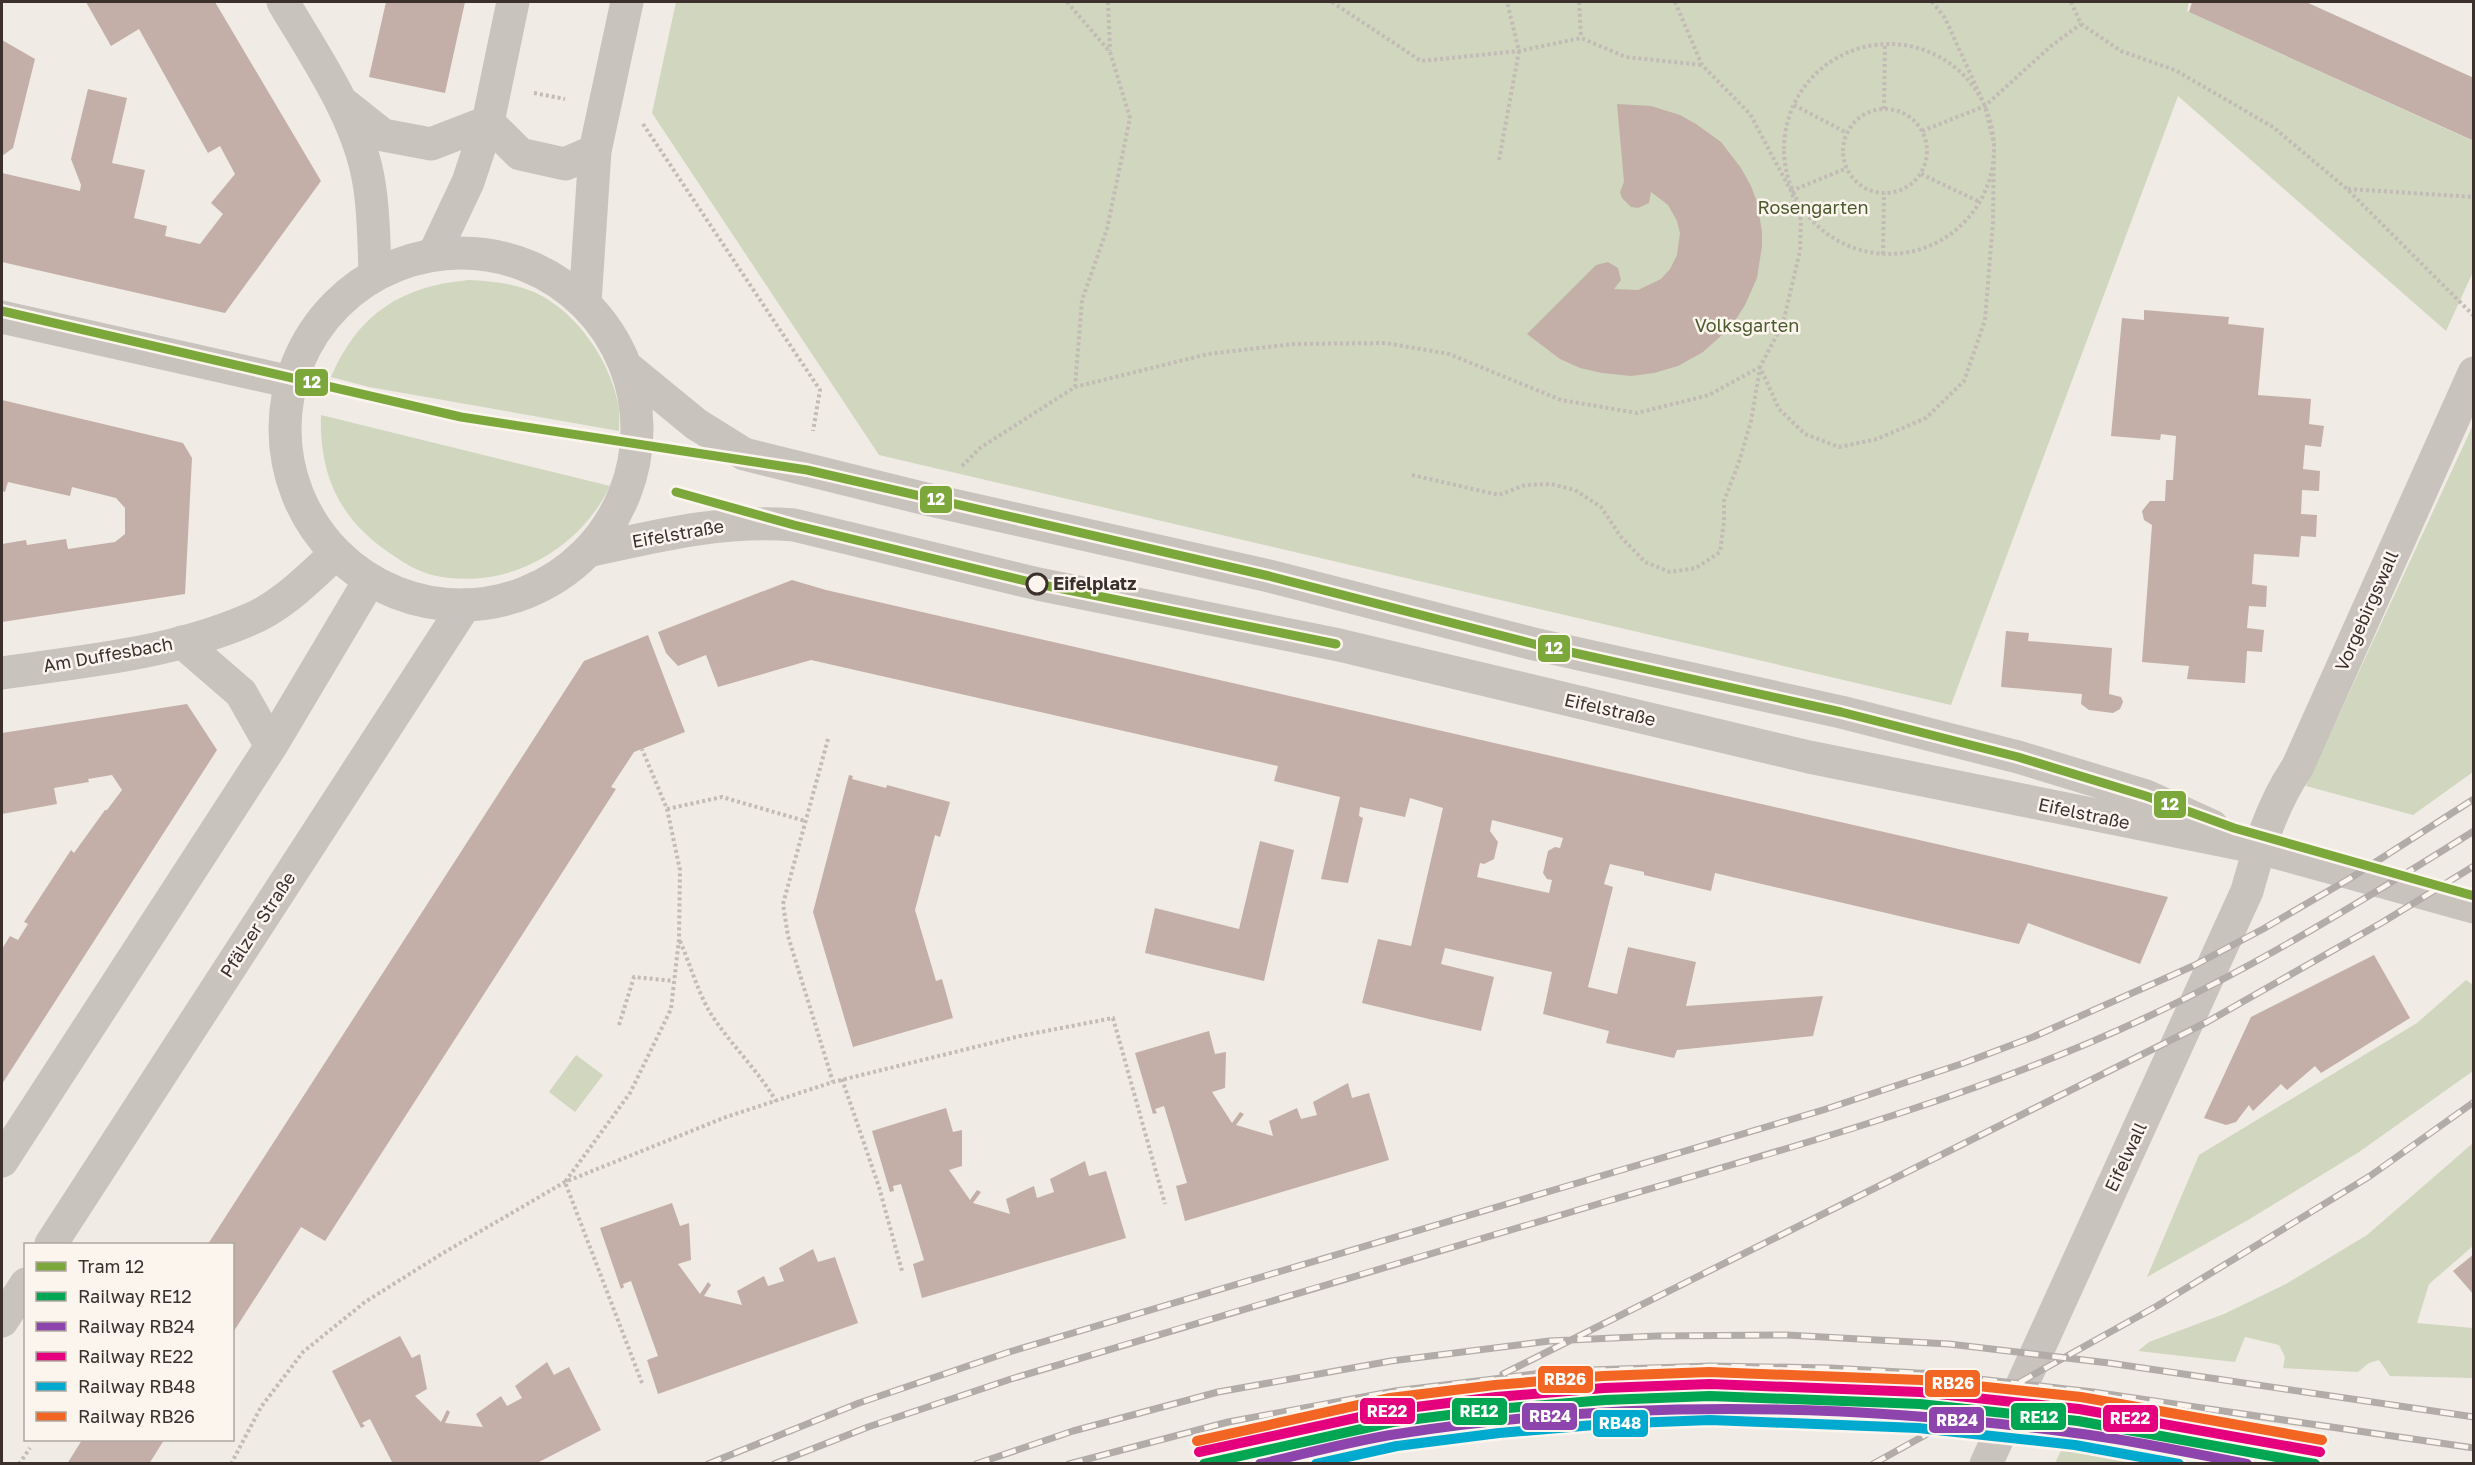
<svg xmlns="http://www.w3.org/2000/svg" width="2475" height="1465" font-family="'Golos Text',sans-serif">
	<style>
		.green { fill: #d1d6bf }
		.building { fill: #c3afa7; fill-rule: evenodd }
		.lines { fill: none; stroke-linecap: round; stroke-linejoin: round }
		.path { stroke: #c2bbb6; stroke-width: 4; stroke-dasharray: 3 3; stroke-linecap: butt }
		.minor { stroke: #c9c3be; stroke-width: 33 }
		.tertiary { stroke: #c9c3be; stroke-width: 33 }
		.rail-casing { stroke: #b1aca8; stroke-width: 7 }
		.rail { stroke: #fbf5ee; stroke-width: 4.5; stroke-dasharray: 14; stroke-linecap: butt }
		.rail-1-casing { stroke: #fbf5ee; stroke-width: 15 }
		.rail-2-casing { stroke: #fbf5ee; stroke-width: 15 }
		.rail-3-casing { stroke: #fbf5ee; stroke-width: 15 }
		.rail-4-casing { stroke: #fbf5ee; stroke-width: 15 }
		.rail-5-casing { stroke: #fbf5ee; stroke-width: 15 }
		.rail-1 { stroke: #00a651; stroke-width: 10 }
		.rail-2 { stroke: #8e44ad; stroke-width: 10 }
		.rail-3 { stroke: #e5007d; stroke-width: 10 }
		.rail-4 { stroke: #00a9ce; stroke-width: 10 }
		.rail-5 { stroke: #f26522; stroke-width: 10 }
		.tram-1-casing { stroke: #fbf5ee; stroke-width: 14 }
		.tram-1 { stroke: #7ca83b; stroke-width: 9 }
		.stop-dot { fill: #fbf5ee; stroke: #3b302b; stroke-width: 3 }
		.labels { text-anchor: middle; stroke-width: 5; stroke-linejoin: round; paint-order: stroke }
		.park-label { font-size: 18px; fill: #4a5a2e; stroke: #fbf5ee }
		.street-label { font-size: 18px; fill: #3b302b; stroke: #fbf5ee }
		.stop-label { font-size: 18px; font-weight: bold; fill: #3b302b; stroke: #fbf5ee; text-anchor: start }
		.line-badge { stroke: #fbf5ee; stroke-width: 2 }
		.badge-label { font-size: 16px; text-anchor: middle; font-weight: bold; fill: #fff }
	</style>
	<rect width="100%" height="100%" fill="#f0ebe5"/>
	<path class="green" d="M676 2H2189L2187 11 2473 141V272L2446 331 2178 96 1951 705 879 455 652 113Z
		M469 280C492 281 521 284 542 296 580 317 609 361 618 403 620 412 619 422 619 431L369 387 331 377C358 314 401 286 469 280Z
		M321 415 610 486C579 551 505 592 432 575 417 571 404 563 391 554 340 520 319 476 321 415Z
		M2473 425V772L2413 815 2306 786Z
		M2466 980 2473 985V1071L2359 1152 2248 1220 2147 1277 2199 1155 2417 1023Z
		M576 1055 603 1075 575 1112 549 1092Z
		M2473 1143V1246L2429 1284 2417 1323 2473 1328V1378L2390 1376 2379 1360 2369 1363 2358 1372 2283 1368 2285 1357 2279 1345 2245 1337 2235 1362 2138 1351 2149 1342 2224 1314 2286 1284 2367 1235Z
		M2064 1445 2169 1463H2055Z"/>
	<path class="building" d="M86 2H215L321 181 225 313 2 262V173L80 191 81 185 71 159 88 89 127 98 112 163 145 170 134 218 167 226 165 236 200 244 223 214 211 203 235 174 220 146 208 153 139 29 111 46Z
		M386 2H465L445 93 369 77Z
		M2192 2H2306L2474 78V141L2189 12Z
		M2 40 35 59 13 148 2 156Z
		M1617 104 1651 106 1680 115 1696 124 1721 142 1741 168 1751 186 1757 202 1762 232V246L1757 278 1745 305 1731 327 1703 352 1678 366 1654 373 1631 376 1602 373 1580 368 1560 359 1527 334 1596 265 1608 262 1618 268 1621 280 1614 289 1638 290 1661 279 1670 269 1677 255 1680 233 1677 221 1668 205 1651 192 1649 203 1638 208 1631 207 1622 198 1620 192 1624 182Z
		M2144 310 2229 317 2228 324 2264 328 2258 395 2311 399 2309 424 2324 426 2321 447 2305 445 2303 469 2320 471 2319 491 2302 490 2301 514 2317 515 2316 537 2301 536 2299 557 2254 554 2252 584 2267 586 2266 607 2249 606 2247 628 2264 630 2262 652 2247 651 2245 683 2187 679 2189 666 2142 662 2152 525 2144 520 2142 511 2150 501H2165L2166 480H2173L2176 436 2161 434 2160 440 2111 436 2122 318 2144 320Z
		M2 400 183 443 192 458 185 594 2 622V544L26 540 27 545 66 539 68 549 115 542 125 534V508L116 498 72 487 70 496 8 482 5 492 2 491Z
		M792 580 826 590 2168 897 2140 964 2028 923 2019 944 1715 873 1711 891 1644 875V872L1610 864 1604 884 1613 887 1588 987 1617 994 1628 947 1696 962 1686 1006 1823 996 1813 1036 1677 1050 1674 1058 1606 1043 1609 1031 1543 1014 1552 972 1445 948 1441 964 1494 977 1481 1031 1429 1019 1362 1003 1378 939 1411 946 1443 808 1410 798 1405 817 1360 807 1359 816 1363 818 1348 883 1321 879 1340 797 1274 781 1278 766 811 660 718 687 706 655 678 666 666 653 658 632ZM1492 820 1563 838 1560 848 1555 847 1548 851 1543 873 1547 879 1552 880 1549 893 1477 877 1480 863 1484 864 1494 859 1498 842 1490 831Z
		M2006 631 2029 633 2028 641 2112 648 2109 694 2121 697 2123 702 2120 709 2113 713 2089 710 2081 704 2082 694 2001 687Z
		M648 635 685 732 634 752 611 787 616 789 325 1241 301 1227 232 1334V1244H208L584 661Z
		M187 704 217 750 2 1084V949L10 936 18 940 28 924 24 922 71 850 74 853 105 810H107L122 790 112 775 88 779 89 782 54 788 57 804 2 814V733Z
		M849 775 853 776 852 779 886 788 887 785 950 802 940 837 935 835 915 910 936 981 942 979 953 1018 853 1047 813 912Z
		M1260 841 1294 850 1264 981 1145 953 1155 908 1239 929Z
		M2374 955 2410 1018 2321 1073 2315 1066 2287 1090 2281 1084 2253 1111 2249 1105 2236 1122 2226 1125 2204 1118 2251 1017Z
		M1209 1031 1215 1054 1226 1052 1225 1088 1212 1092 1232 1123 1240 1112 1244 1114 1236 1125 1273 1136 1269 1121 1297 1108 1301 1119 1317 1115 1313 1102 1348 1083 1352 1098 1369 1093 1389 1160 1185 1221 1176 1186 1187 1183 1164 1106 1155 1109 1157 1113 1153 1114 1135 1053Z
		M946 1108 953 1132 962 1130V1166L949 1170 970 1200 977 1190 981 1192 973 1203 1010 1214 1006 1199 1034 1186 1037 1198 1054 1192 1050 1179 1085 1161 1089 1176 1106 1171 1126 1238 922 1298 913 1264 924 1260 901 1184 893 1186 894 1191 890 1192 872 1131Z
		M672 1203 680 1226 689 1223 691 1260 678 1264 700 1294 708 1282 711 1285 704 1296 742 1305 737 1291 764 1276 768 1286 784 1281 779 1268 813 1249 818 1262 835 1257 858 1323 658 1394 647 1360 658 1356 631 1281 623 1284 624 1287 621 1289 600 1228Z
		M2474 1254V1295L2453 1271Z
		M400 1336 412 1358 420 1354 427 1389 415 1396 441 1422 447 1410 450 1412 445 1423 483 1427 476 1414 501 1396 507 1406 522 1398 515 1386 547 1362 554 1375 569 1367 601 1430 535 1464H393L370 1419 362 1423 365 1426 361 1428 332 1371Z
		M82 1440H164L149 1464H67Z"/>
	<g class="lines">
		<path class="path" d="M1067 2 1110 52 1130 118 1107 229 1082 300 1075 387
			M1108 2 1110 51
			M1332 2 1421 61 1519 51 1581 38 1626 57 1702 65
			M1579 2 1581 38
			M1675 2 1702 65 1750 114 1791 191 1801 220 1800 251 1783 323 1760 367 1779 409 1805 434 1839 447 1877 439 1926 418 1964 381 1985 320 1993 222 1994 144 1985 106 1945 18 1932 2
			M2071 2 2081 24 2121 51 2175 70 2273 127 2347 189 2474 316
			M1784 149a105 105 0 1 1 210 0a105 105 0 1 1-210 0Z
			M534 93 565 99
			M1794 105 1847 133
			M1884 109 1885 44
			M1843 151a42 42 0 1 1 84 0a42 42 0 1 1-84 0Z
			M643 124 820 390 813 431
			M1922 131 1985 106 2051 46 2081 24
			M1499 160 1519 51 1507 2
			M1921 174 1980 202
			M2348 189 2474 197
			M1791 191 1847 168
			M1883 254 1884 193
			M962 466 980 448 1075 387 1208 354 1293 344 1386 343 1449 354 1561 400 1637 413 1709 395 1760 367
			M1412 475 1499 495 1525 485 1551 484 1575 490 1601 507 1621 537 1645 562 1670 572 1696 568 1720 552 1724 522V501L1739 462 1751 421 1760 368
			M828 739 783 904 788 936 833 1082
			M667 809 722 797 805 821
			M680 941C690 964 698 993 711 1014 731 1045 757 1069 776 1101
			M619 1025 634 977 674 981
			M842 1079 879 1187 902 1271
			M642 1383 565 1182 630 1093 671 1009 679 939 680 870 667 809 642 749
			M19 1464 30 1448
			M231 1464 261 1407 303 1352 365 1302 443 1253 565 1182 726 1117 833 1082 1020 1036 1113 1018 1165 1204"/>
		<path class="minor" d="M283 2C315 56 359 119 369 183 374 212 374 244 375 274
			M344 104 383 135 431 144 488 122
			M488 122 520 154 565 164 595 151
			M435 252 468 182 488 122 513 2
			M585 303 595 151 627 2
			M182 642 241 693 271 746
			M2 1161 271 746 368 583
			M51 1244 465 605
			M2 1321 26 1284
			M1986 1464 2247 891C2259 848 2272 804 2297 768L2474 373"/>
		<path class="tertiary" d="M285 429a176 176 0 1 1 352 0a176 176 0 1 1-352 0Z
			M2 317 291 382
			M629 369 696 424 744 454 926 499 1269 576 1534 644 1841 712 2018 757 2146 796 2212 826
			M588 551C656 536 724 519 794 525L1038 584 1339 645 1809 757 2260 848 2474 907
			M2 673C84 661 168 654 246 621 280 608 307 580 333 556"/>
		<defs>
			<path id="rail" d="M1503 1374 2207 1022 2383 922 2474 866
				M708 1464 859 1403 1009 1352 1823 1110 1964 1063 2033 1037 2193 966 2263 929 2349 879 2474 799
				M774 1464 868 1427 1011 1379C1210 1319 1409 1260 1608 1201 1789 1148 1973 1098 2145 1018 2260 964 2367 898 2474 831
				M976 1464 1073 1431 1218 1392 1391 1361 1549 1341 1657 1336 1787 1335 1949 1344 2109 1363 2474 1417
				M1069 1464 1228 1422 1395 1391 1558 1371 1711 1366 1831 1368 1935 1374 2093 1392 2474 1448
				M1324 1464 1485 1383
				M1873 1464 2157 1306 2370 1176 2474 1102"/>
		</defs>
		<use href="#rail" class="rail-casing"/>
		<use href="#rail" class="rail"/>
		<defs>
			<path id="rail-1" d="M1204 1464 1393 1422 1497 1409 1605 1400 1710 1396 1920 1404 2078 1421 2315 1464"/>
			<path id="rail-2" d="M1260 1464C1305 1454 1351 1441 1397 1434 1621 1399 1851 1403 2075 1433 2132 1440 2190 1453 2247 1464"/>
			<path id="rail-3" d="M1199 1452 1392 1410 1496 1397 1604 1388 1710 1384 1920 1392 2079 1409 2320 1452"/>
			<path id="rail-4" d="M1316 1464 1397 1446 1499 1433 1606 1424 1710 1420 1918 1428 2075 1445 2179 1464"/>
			<path id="rail-5" d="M1197 1441 1390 1398 1495 1385 1603 1376 1709 1372 1921 1380 2081 1397 2322 1440"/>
		</defs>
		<use href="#rail-1" class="rail-1-casing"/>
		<use href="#rail-2" class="rail-2-casing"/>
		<use href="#rail-3" class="rail-3-casing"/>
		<use href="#rail-4" class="rail-4-casing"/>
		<use href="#rail-5" class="rail-5-casing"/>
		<use href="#rail-1" class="rail-1"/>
		<use href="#rail-2" class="rail-2"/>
		<use href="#rail-3" class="rail-3"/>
		<use href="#rail-4" class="rail-4"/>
		<use href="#rail-5" class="rail-5"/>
		<defs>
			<path id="tram-1" d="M2 311 461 417 807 470 1269 576 1534 644 1841 712 2018 757 2146 796 2234 828 2474 896
				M676 492 794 525 1038 584 1336 644"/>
		</defs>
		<use href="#tram-1" class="tram-1-casing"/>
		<use href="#tram-1" class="tram-1"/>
	</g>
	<circle class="stop-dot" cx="1037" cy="584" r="10"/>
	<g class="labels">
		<g class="park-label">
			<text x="1813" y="214">Rosengarten</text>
			<text x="1747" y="332">Volksgarten</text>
		</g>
		<g class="street-label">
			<text transform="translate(678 534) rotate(-10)" y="6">Eifelstraße</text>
			<text transform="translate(2367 611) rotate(-66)" y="6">Vorgebirgswall</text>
			<text transform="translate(108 655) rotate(-10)" y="6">Am Duffesbach</text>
			<text transform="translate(1610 710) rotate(13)" y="6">Eifelstraße</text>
			<text transform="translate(2084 814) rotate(12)" y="6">Eifelstraße</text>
			<text transform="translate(258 925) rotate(-57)" y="6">Pfälzer Straße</text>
			<text transform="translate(2126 1157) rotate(-65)" y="6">Eifelwall</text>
		</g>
		<g class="stop-label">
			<text x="1053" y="590">Eifelplatz</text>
		</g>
	</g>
	<g class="line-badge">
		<rect x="294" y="368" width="35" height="29" rx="6" fill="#7ca83b"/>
		<rect x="919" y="485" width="34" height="29" rx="6" fill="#7ca83b"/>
		<rect x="1537" y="634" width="34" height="29" rx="6" fill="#7ca83b"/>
		<rect x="2153" y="790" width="34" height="29" rx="6" fill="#7ca83b"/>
		<rect x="1537" y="1365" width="57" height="29" rx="6" fill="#f26522"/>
		<rect x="1924" y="1369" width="57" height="29" rx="6" fill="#f26522"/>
		<rect x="1359" y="1397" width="57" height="28" rx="6" fill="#e5007d"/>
		<rect x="1451" y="1397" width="57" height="29" rx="6" fill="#00a651"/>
		<rect x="1521" y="1402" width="57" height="29" rx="6" fill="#8e44ad"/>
		<rect x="2010" y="1402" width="57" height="29" rx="6" fill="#00a651"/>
		<rect x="2102" y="1404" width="57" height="29" rx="6" fill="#e5007d"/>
		<rect x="1928" y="1406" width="57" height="28" rx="6" fill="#8e44ad"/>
		<rect x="1592" y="1409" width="57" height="29" rx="6" fill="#00a9ce"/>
	</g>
	<g class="badge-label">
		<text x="312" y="388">12</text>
		<text x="936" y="505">12</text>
		<text x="1554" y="654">12</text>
		<text x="2170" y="810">12</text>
		<text x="1565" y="1385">RB26</text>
		<text x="1953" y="1389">RB26</text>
		<text x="1387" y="1417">RE22</text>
		<text x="1479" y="1417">RE12</text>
		<text x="1550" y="1422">RB24</text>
		<text x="2039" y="1423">RE12</text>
		<text x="2130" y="1424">RE22</text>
		<text x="1957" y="1426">RB24</text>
		<text x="1620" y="1429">RB48</text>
	</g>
	<rect width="2475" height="1465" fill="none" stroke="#3b302b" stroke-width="6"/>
	<rect x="24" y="1243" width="210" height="198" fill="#fbf5ee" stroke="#aea6a0" stroke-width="1.5"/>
	<rect x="36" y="1262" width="30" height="9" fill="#7ca83b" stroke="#aea6a0" stroke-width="1.5"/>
	<text x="78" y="1273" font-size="18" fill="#3b302b">Tram 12</text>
	<rect x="36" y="1292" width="30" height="9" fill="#00a651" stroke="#aea6a0" stroke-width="1.5"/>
	<text x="78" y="1303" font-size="18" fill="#3b302b">Railway RE12</text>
	<rect x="36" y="1322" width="30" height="9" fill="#8e44ad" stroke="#aea6a0" stroke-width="1.5"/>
	<text x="78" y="1333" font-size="18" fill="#3b302b">Railway RB24</text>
	<rect x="36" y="1352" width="30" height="9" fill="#e5007d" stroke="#aea6a0" stroke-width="1.5"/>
	<text x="78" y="1363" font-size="18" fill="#3b302b">Railway RE22</text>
	<rect x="36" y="1382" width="30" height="9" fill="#00a9ce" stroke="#aea6a0" stroke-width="1.5"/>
	<text x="78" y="1393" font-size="18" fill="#3b302b">Railway RB48</text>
	<rect x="36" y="1412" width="30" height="9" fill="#f26522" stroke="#aea6a0" stroke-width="1.5"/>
	<text x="78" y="1423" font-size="18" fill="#3b302b">Railway RB26</text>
</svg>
